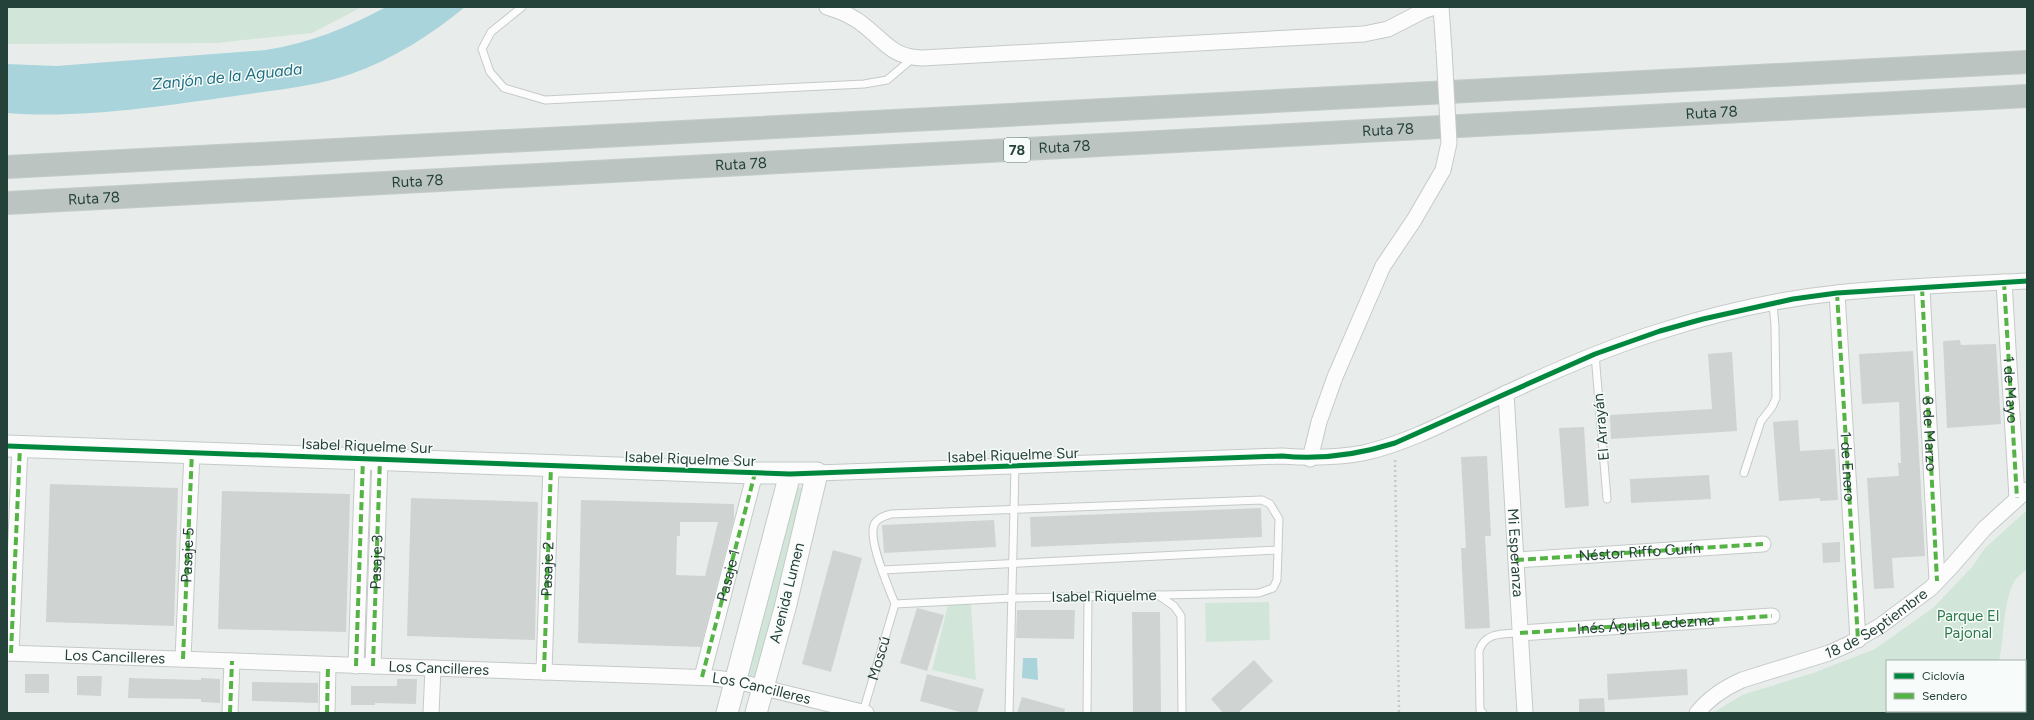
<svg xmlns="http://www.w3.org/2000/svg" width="2034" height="720" font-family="Figtree,sans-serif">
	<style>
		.green { fill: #d1e6d8 }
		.water { fill: #a9d4db }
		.building { fill: #cfd4d2; fill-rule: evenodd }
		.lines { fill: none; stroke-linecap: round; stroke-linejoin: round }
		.lane-casing { stroke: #c5cac8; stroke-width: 9 }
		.street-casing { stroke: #c5cac8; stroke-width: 17 }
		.secondary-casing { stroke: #c3cbc8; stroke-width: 23 }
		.highway-casing { stroke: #c3ccc9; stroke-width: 24 }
		.path { stroke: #c3ccca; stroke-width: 2.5; stroke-dasharray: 2 3; stroke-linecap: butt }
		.lane { stroke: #fcfcfc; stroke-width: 7 }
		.street { stroke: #fcfcfc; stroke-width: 15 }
		.secondary { stroke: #fcfcfc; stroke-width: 21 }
		.highway { stroke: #bcc4c2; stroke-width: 22 }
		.street-bridge-casing { stroke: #c5cac8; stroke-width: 17; stroke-linecap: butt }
		.street-bridge { stroke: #fcfcfc; stroke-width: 15 }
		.quiet { stroke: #55b346; stroke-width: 4; stroke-dasharray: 8 4; stroke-linecap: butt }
		.cycleway-casing { stroke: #f7fbf9; stroke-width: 8 }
		.cycleway { stroke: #00873e; stroke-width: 5 }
		.labels { text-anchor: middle; stroke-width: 3; stroke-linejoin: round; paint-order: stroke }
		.shield { fill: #f7fbf9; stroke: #637a73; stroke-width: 1 }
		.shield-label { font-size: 14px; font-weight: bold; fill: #24423a }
		.street-label { font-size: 15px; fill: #24423a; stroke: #f7fbf9 }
		.park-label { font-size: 15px; fill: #2d7a4b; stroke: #f7fbf9 }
		.water-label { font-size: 16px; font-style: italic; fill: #1c6f80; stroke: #f7fbf9 }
	</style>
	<rect width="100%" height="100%" fill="#e8edeb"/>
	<path class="green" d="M7 7H362L312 33 216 43 7 44Z
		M793 487 809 488 758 680 742 676Z
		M2027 510V569C2023 573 2016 577 2014 582 2002 606 2005 636 1999 661H1887V711H1976L1975 713H1713L1742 695 1813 673 1875 649 1934 607 1972 567 1985 548Z
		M1269 602 1270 640 1206 642 1205 603Z
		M971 604 976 680 932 670 948 605Z"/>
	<path class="water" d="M386 7H465C431 35 393 59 351 74 314 87 274 90 235 96 163 106 80 119 7 113V64L56 66 266 50C310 43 347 28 386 7Z
		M1023 658H1037L1038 680 1022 678Z"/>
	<path class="building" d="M1960 340 1961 345 1996 344 2001 424 1947 428 1943 341Z
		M1913 351 1925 556 1892 558 1894 588 1874 589 1867 478 1899 476 1898 463H1901L1899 402 1862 404 1859 354Z
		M1732 352 1737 431 1611 439 1610 415 1712 409 1708 354Z
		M1798 420 1800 451 1835 449 1838 500 1820 501V498L1779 501 1773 422Z
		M1584 427 1589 506 1565 508 1559 428Z
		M1487 456 1491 536H1485L1490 628 1465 629 1461 548H1466L1461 457Z
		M1709 475 1711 499 1631 503 1630 479Z
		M50 484 178 488 174 626 46 622Z
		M222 491 350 494 346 632 218 629Z
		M411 498 538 502 535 640 407 636Z
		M581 500 734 504V519L701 647 578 643ZM680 522H718L705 576 676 575 677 536H680Z
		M1261 508 1262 537 1031 547 1030 517Z
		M994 520 996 547 884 553 882 525Z
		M1840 542V562L1823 563 1822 543Z
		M833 550 862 558 831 672 802 664Z
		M917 608 944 615 927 671 900 663Z
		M1017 610H1075L1074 639 1016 638Z
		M1132 612H1160L1161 713H1133Z
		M1254 660 1273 681 1238 713H1223L1211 699Z
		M1687 669 1688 695 1608 700 1607 674Z
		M25 674H49V693H25Z
		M927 674 984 689 977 713H964L920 701Z
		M77 676H102L101 696 77 695Z
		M129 678 201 680V678L220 679V703L201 702V699L128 698Z
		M397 679H417L416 704 375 703V705H351V686H397Z
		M252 682 318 683V703L252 701Z
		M1022 697 1065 709 1064 713H1017Z
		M1604 698 1605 713H1579V699Z"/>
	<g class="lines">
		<defs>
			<g id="lane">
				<path d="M522 7 491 32 482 49 490 72 504 88 545 100 864 84 887 80 913 58"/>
				<path d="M1595 354 1607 499"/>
				<path d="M1744 473 1761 421 1772 407 1776 398 1775 326 1773 304"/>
				<path d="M1262 500 1270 504 1279 519 1277 580 1273 588 1259 593 1012 598 895 604C889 588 866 537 875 523 879 517 885 516 891 514Z"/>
				<path d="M882 570 1278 550"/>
				<path d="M1158 595 1174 606 1181 616 1182 713"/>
				<path id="s1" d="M863 712 895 604"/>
				<path d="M1009 713 1015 467"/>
				<path d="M1087 713 1088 596"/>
				<path d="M1483 713 1480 710 1479 651C1485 632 1502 634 1520 633"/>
			</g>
			<g id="street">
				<path d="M827 7C841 11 855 17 866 27 887 44 893 57 922 58L1364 34 1388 29 1423 11 1435 7"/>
				<path d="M1441 7 1444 50"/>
				<path id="s2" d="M2004 282 2017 498"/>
				<path d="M1922 288 1937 581"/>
				<path id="s3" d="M1837 293 1858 640"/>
				<path id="s4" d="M1506 393 1525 713"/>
				<path d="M1310 459 1319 422 1335 377 1383 266 1414 220 1443 170"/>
				<path d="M817 473 1282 456C1309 458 1336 458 1363 453 1413 442 1461 414 1507 393 1556 370 1606 348 1658 332 1714 314 1779 299 1837 293 1900 286 1964 284 2027 281"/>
				<path d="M1516 560 1763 544"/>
				<path d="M1520 633 1772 616"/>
				<path id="s5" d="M7 653 715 678 736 681 866 713"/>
				<path d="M11 653 20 446"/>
				<path d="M183 659 192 452"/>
				<path d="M356 666 363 458"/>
				<path id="s6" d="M373 666 380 458"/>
				<path id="s7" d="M544 672 551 466"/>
				<path id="s8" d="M702 677 755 473"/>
				<path d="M230 713 232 661"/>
				<path d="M327 713 328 665"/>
				<path d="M431 713 433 668"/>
				<path id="s9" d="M1697 713C1709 698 1724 688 1742 680L1829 653 1849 644 1880 626 1931 588 1951 567 1985 528 2027 490"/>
			</g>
			<path id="secondary" d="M7 446 755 473H817L785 608 756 713
				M727 713 790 474"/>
			<g id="highway">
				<path d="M7 167 2027 62"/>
				<path id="s10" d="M7 203 2027 96"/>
			</g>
		</defs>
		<use href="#lane" class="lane-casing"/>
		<use href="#street" class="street-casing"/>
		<use href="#secondary" class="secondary-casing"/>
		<use href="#highway" class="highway-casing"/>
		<path class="path" d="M1395 460 1399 713"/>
		<use href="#lane" class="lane"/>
		<use href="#street" class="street"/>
		<use href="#secondary" class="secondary"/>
		<use href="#highway" class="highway"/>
		<defs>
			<path id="street-bridge" d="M1443 170 1449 143 1444 50"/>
		</defs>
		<use href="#street-bridge" class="street-bridge-casing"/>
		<use href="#street-bridge" class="street-bridge"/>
		<g class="quiet">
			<path d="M2004 282 2017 498"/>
			<path id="s11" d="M1922 288 1937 581"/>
			<path d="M1837 293 1858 640"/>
			<path id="s12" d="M1516 560 1763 544"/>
			<path id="s13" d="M1520 633 1772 616"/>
			<path d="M11 653 20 446"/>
			<path id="s14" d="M183 659 192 452"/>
			<path d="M356 666 363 458"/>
			<path d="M373 666 380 458"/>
			<path d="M544 672 551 466"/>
			<path d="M702 677 755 473"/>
			<path d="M230 713 232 661"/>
			<path d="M327 713 328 665"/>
			<path d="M863 713V712"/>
		</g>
		<defs>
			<path id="cycleway" d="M7 446 790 474 1282 456C1321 460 1357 455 1395 443L1595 354 1660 331 1703 319 1793 299 1837 293 2027 281"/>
		</defs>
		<use href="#cycleway" class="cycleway-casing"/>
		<use href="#cycleway" class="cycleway"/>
	</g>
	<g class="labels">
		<rect class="shield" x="1004" y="138" width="26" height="24" rx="3"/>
		<g class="shield-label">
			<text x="1017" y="155">78</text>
		</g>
		<g class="street-label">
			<text dy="5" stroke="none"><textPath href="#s10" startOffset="1707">Ruta 78</textPath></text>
			<text dy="5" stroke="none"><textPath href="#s10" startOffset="1383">Ruta 78</textPath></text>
			<text dy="5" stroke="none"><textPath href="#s10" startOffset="1059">Ruta 78</textPath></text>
			<text dy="5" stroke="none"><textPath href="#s10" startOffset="735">Ruta 78</textPath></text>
			<text dy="5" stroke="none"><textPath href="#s10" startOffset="411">Ruta 78</textPath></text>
			<text dy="5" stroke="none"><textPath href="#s10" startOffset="87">Ruta 78</textPath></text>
			<text dy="5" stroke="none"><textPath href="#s2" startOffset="108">1 de Mayo</textPath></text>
			<text transform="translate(1601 427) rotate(-95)" y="5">El Arrayán</text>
			<text dy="5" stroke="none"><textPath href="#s11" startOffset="146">8 de Marzo</textPath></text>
			<text transform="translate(367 446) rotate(2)" y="5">Isabel Riquelme Sur</text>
			<text transform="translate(1013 455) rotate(-2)" y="5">Isabel Riquelme Sur</text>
			<text transform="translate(690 459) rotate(2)" y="5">Isabel Riquelme Sur</text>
			<text dy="5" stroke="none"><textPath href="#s3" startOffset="174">1 de Enero</textPath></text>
			<text dy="5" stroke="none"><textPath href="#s12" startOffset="124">Néstor Riffo Curín</textPath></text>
			<text dy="5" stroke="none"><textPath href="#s4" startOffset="160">Mi Esperanza</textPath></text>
			<text dy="5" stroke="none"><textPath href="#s14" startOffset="104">Pasaje 5</textPath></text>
			<text dy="5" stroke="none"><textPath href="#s6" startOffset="104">Pasaje 3</textPath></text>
			<text dy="5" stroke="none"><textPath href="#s7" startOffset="103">Pasaje 2</textPath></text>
			<text dy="5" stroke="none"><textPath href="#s8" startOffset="105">Pasaje 1</textPath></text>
			<text transform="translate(787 593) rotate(-76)" y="5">Avenida Lumen</text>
			<text transform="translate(1104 596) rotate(-1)" y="5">Isabel Riquelme</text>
			<text dy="5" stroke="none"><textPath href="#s9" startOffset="203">18 de Septiembre</textPath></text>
			<text dy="5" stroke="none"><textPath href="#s13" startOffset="126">Inés Águila Ledezma</textPath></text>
			<text dy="5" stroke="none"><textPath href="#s5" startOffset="108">Los Cancilleres</textPath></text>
			<text dy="5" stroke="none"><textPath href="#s1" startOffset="56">Moscú</textPath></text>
			<text dy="5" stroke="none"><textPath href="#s5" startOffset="432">Los Cancilleres</textPath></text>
			<text dy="5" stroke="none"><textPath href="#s5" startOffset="756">Los Cancilleres</textPath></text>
		</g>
		<g class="park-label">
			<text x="1968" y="621">Parque El<tspan x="1968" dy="17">Pajonal</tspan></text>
		</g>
		<g class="water-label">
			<text transform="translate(227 76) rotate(-6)" y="6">Zanjón de la Aguada</text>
		</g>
	</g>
	<rect width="2034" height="720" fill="none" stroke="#24423a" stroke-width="16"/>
	<rect x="1886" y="660" width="140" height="52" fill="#f7fbf9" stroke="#a3b1ad"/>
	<rect x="1894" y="673" width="20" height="6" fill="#00873e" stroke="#a3b1ad"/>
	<text x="1922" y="680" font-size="12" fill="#24423a">Ciclovía</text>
	<rect x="1894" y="693" width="20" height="6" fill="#55b346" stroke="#a3b1ad"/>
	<text x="1922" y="700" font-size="12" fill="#24423a">Sendero</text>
</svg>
